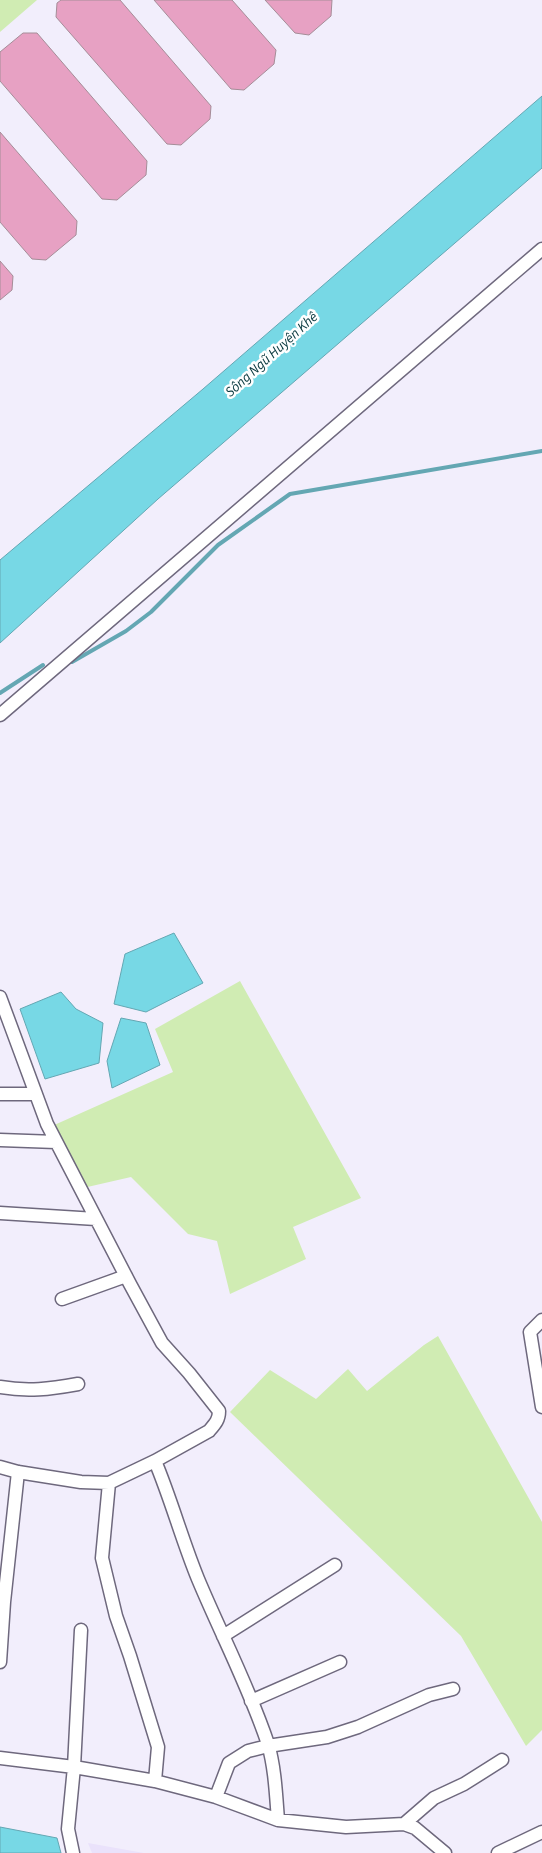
<svg xmlns="http://www.w3.org/2000/svg" width="542" height="1853" font-family="'Source Sans 3',sans-serif">
	<style>
		.built { fill: #eae2fb }
		.green { fill: #d0ecb3 }
		.water { fill: #77d8e5; stroke: #64a7b3 }
		.lines { fill: none; stroke-linecap: round; stroke-linejoin: round }
		.stream { stroke: #64a7b3; stroke-width: 4 }
		.building { fill: #e7a1c3; stroke: #a58d98 }
		.minor-casing { stroke: #6e687d; stroke-width: 15 }
		.minor { stroke: #fff; stroke-width: 12 }
		.labels { text-anchor: middle; stroke-width: 5; stroke-linejoin: round; paint-order: stroke }
		.water-label { font-size: 14px; font-style: italic; fill: #07373d; stroke: #fff }
	</style>
	<rect width="100%" height="100%" fill="#f2eefc"/>
	<path class="built" d="M88 1843 144 1853H92Z"/>
	<path class="green" d="M0 0H37L0 32Z
		M240 981 361 1198 293 1227 306 1259 230 1294 217 1241 188 1234 131 1177 83 1188 52 1126 173 1072 155 1029Z
		M438 1336 542 1522V1730L526 1746 461 1636 230 1412 270 1370 316 1399 348 1369 367 1391 424 1345Z"/>
	<path class="water" d="M542 96V168L158 499 0 643V560L203 389Z
		M174 933 203 983 146 1012 114 1004 125 954Z
		M61 992 76 1009 103 1023 99 1063 45 1079 20 1009Z
		M121 1018 146 1023 160 1065 112 1088 107 1061Z
		M0 1827 57 1838 61 1853H0Z"/>
	<g class="lines">
		<path class="stream" d="M72 662 126 631 151 612 218 545 290 494 542 451
			M0 693 43 665"/>
	</g>
	<path class="building" d="M61 0H120L211 106 210 119 181 145 167 144 56 17 57 3Z
		M154 0H232L276 50 274 64 244 90 231 89Z
		M265 0H332L331 16 309 35 295 33Z
		M23 33H37L147 161 146 175 117 200 102 199 0 81V52Z
		M0 132 77 221 76 235 46 260 32 259 0 222Z
		M0 261 13 276 12 290 0 300Z"/>
	<g class="lines">
		<defs>
			<path id="minor" d="M0 715 542 249
				M0 997 47 1124 130 1284 162 1343 189 1373 219 1411C219 1420 215 1424 209 1431L155 1461 109 1483 81 1482 18 1472 0 1467
				M0 1094H36
				M0 1140 56 1142
				M0 1213 96 1219
				M62 1299 126 1276
				M542 1320 530 1332 542 1407
				M0 1387C28 1392 50 1389 78 1384
				M155 1461C171 1499 182 1540 198 1579 221 1634 249 1687 268 1744 275 1768 276 1795 278 1820
				M109 1483 102 1558 116 1616 130 1656 158 1747 155 1781
				M223 1636 335 1565
				M0 1662 4 1602 18 1472
				M251 1701 340 1662
				M0 1758 74 1767 155 1781 216 1797 278 1820 346 1827 404 1824 434 1798 464 1784 502 1760
				M216 1797 229 1763 248 1751 268 1746 327 1737 358 1727 429 1695 453 1689
				M404 1824 415 1828 445 1853
				M73 1853 68 1829 74 1767 81 1630
				M498 1853 542 1832"/>
		</defs>
		<use href="#minor" class="minor-casing"/>
		<use href="#minor" class="minor"/>
	</g>
	<g class="labels">
		<g class="water-label">
			<text transform="translate(271 354) rotate(-42)" y="5">Sông Ngũ Huyện Khê</text>
		</g>
	</g>
</svg>
